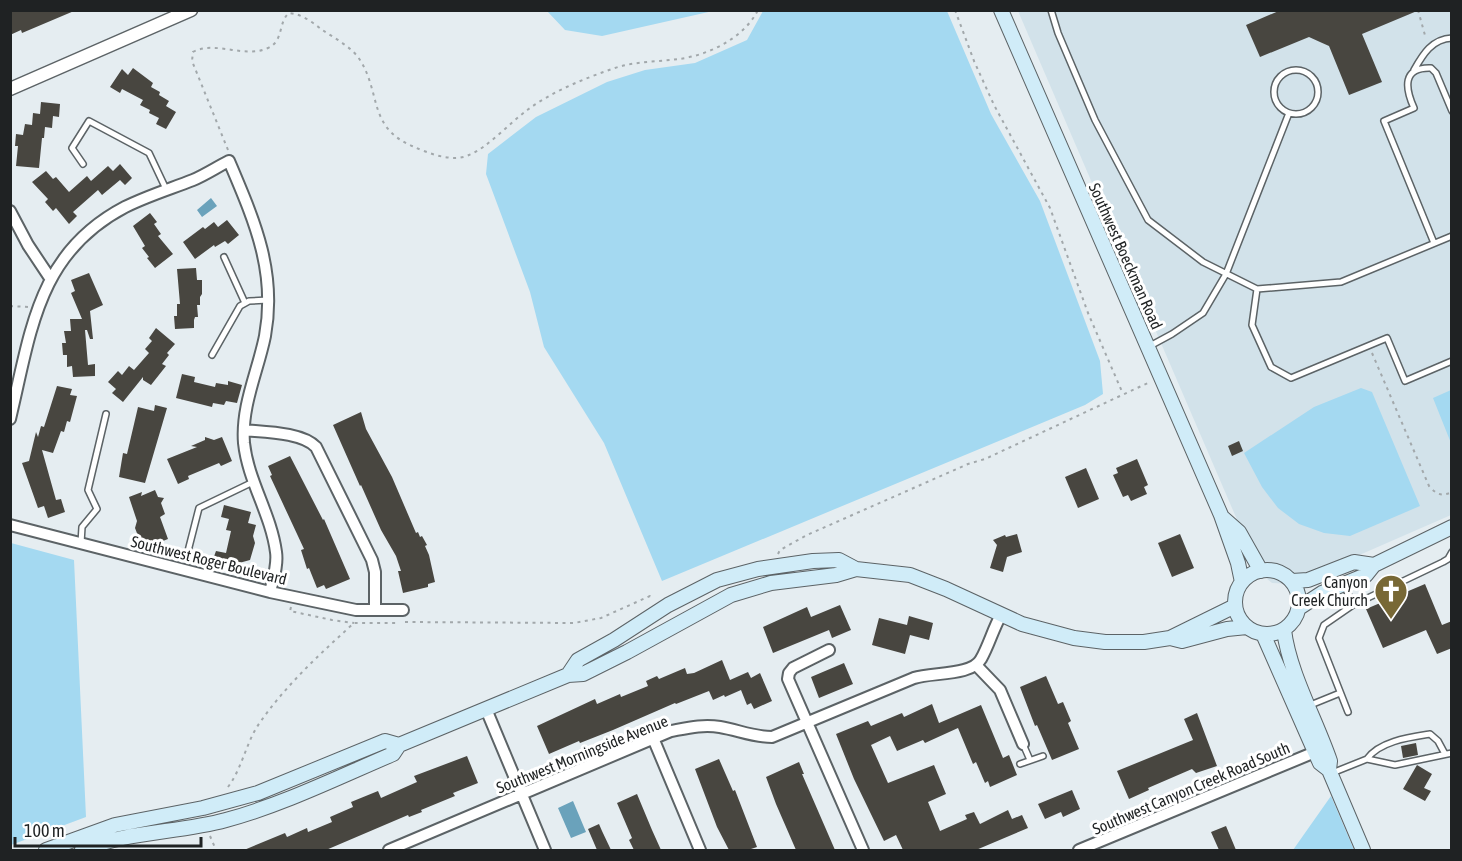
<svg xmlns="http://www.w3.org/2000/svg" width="1462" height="861" font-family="'Asap Condensed',sans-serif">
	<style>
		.built { fill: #d2e2ea }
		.green { fill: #a4d9f1 }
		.water { fill: #6aa2bb }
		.building { fill: #484640 }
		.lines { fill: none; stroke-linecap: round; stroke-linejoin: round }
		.service-casing { stroke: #5c6366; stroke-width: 8 }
		.minor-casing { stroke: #5c6366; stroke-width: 14 }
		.tertiary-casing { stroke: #5c6366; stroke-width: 15 }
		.secondary-casing { stroke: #5c6366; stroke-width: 16 }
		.path { stroke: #a2a8ab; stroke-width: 2; stroke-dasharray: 3 4.5; stroke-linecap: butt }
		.service { stroke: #fff; stroke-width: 5 }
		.minor { stroke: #fff; stroke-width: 10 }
		.tertiary { stroke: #fff; stroke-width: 12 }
		.secondary { stroke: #d0ecf8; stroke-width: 14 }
		.labels { text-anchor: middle; stroke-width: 6; stroke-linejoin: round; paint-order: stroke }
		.street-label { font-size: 16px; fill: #1f2223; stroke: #fff }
		.poi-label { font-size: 16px; fill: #1f2223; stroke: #fff; text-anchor: end }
	</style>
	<rect width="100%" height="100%" fill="#e5edf1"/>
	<path class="built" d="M1018 11H1451V515L1293 584 1272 583 1260 573Z"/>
	<path class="green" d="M547 11H713L602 36 565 30Z
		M763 11H947L991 114 1040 201 1100 361 1103 394 1085 405 662 581 604 443 544 347 530 292 486 174 488 154 536 117 607 82 645 70 695 63 747 40Z
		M1361 388 1372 392 1420 506 1350 536 1324 533 1299 524 1278 508 1262 487 1244 453 1314 407Z
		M1451 390V443L1433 398Z
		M11 543 74 560 86 817 11 845Z
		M1331 796 1354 850H1293Z"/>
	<path class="water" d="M211 198 217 206 202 217 197 210Z
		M573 801 586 832 571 838 558 808Z"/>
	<path class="building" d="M10 10H74V11L22 33 21 30 10 35Z
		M1281 10H1417V11L1362 34 1382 82 1349 95 1329 46 1320 42 1309 37 1260 57 1246 25Z
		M133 68 153 83 151 87 160 92 159 95 169 101 166 106 176 112 166 129 156 124 159 118 149 113 150 110 140 105 143 100 122 89 120 93 110 87 122 69 128 75Z
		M41 102 60 104 59 117 53 116 52 128 45 127 44 138H42L39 168 16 166 18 146H15L16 134 23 135 25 124 32 125 33 113 40 114Z
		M120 164 132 178 125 185 120 180 102 195 98 190 73 212 77 216 69 224 56 208 53 211 45 202 48 199 32 182 46 171 53 179 56 177 69 192 87 176 91 181 108 166 113 171Z
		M150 213 157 222 154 224 161 234 158 236 173 254 155 268 147 258 149 257 142 248 145 246 133 226Z
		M227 220 239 235 228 244 225 241 215 247 214 245 195 259 183 242 203 227 205 229 214 222 218 227Z
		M196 268 197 280H202V294L200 297V305H197L198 317H195L194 320V328L175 329 174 316H177V304H180L177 269Z
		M89 273 103 305 90 311 93 339H90L87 330H85L88 365 95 364V376L73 377 72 366 67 367V355H63L62 343H66L64 331H71L70 319H82L71 293 75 291 71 280Z
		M156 328 175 344 167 353 169 355 162 364 166 366 151 385 143 380V377L123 402 112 393 116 389 108 382 118 371 122 375 129 366 134 370 149 353 145 349 152 341 149 338Z
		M182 374 195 377 194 382 215 387 216 383 228 385V381L242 385 237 403 226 401 224 405 213 403 212 407 176 398Z
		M57 386 72 389 70 395 77 396 70 422 67 421 64 432 61 431 53 453 42 450 56 500 61 499 65 512 48 518 44 506 38 508 22 463 29 461 36 432 38 437 41 426 44 427Z
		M155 405 167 408 145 483 119 477 123 453 127 454 138 407 154 411Z
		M361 412 366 429 392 477 416 533 418 532 420 537 422 536 427 545 425 546 429 555 435 582 428 584V587L403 593 398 571H401L396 556 381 530 361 485 360 486 333 425Z
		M205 437 214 440 222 437 232 461 221 466 219 463 188 476 189 479 178 484 167 459 197 447 191 446 205 440Z
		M1239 441 1243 451 1232 456 1228 446Z
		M290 456 323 520 324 519 350 579 326 589 324 585 317 588 309 568 307 569 301 550 304 549 270 476 272 475 268 466Z
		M1137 459 1148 485 1144 487 1147 494 1131 501 1128 495 1123 497 1113 475 1118 473 1116 468Z
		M1086 468 1099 499 1078 508 1065 477Z
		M155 490 158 497 164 498 161 503 165 514 160 517 168 539 143 549 135 528 137 521 129 497 142 492 141 496Z
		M224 505 251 512 248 523 256 525 253 536 255 543 250 560 239 563 238 569 212 562 216 551 226 553 231 531 226 530 229 519 221 517Z
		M1017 534 1022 552 1007 557 1003 572 990 568 997 545 993 540 1005 535 1006 537Z
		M1180 534 1194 568 1172 577 1158 543Z
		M1425 584 1442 625 1452 621V648L1437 654 1426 630 1383 648 1366 609Z
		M840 605 851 630 832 638 829 630 773 653 763 627 807 607 811 617Z
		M909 616 933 623 929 640 910 635 905 654 872 645 879 618 907 625Z
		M722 660 730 680 748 672 751 678 760 673 772 701 754 709 751 703 747 705 741 690 725 697 724 695 713 700 709 691 676 704 675 703 613 730 580 743 579 741 549 754 537 726 595 699 597 704 620 694 621 697 648 686 646 681 657 676 659 679 685 668 687 674 694 673Z
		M844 663 853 684 819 698 811 677Z
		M1046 676 1058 704 1063 702 1071 721 1068 723 1079 749 1052 760 1037 725 1035 726 1020 687Z
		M932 704 939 723 981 705 1003 758 1009 755 1017 775 990 787 988 781 985 783 976 762 973 764 958 728 925 743 923 740 897 751 890 736 871 745 888 783 934 765 946 794 928 802 940 831 967 819 965 815 974 812 980 824 1008 810 1012 819 1022 815 1028 828 976 850H903L896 835 884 841 854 779 836 734 868 721 871 726 902 713 904 717Z
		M1197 713 1217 766 1196 773 1192 769 1148 788 1149 790 1129 799 1117 771 1193 740 1184 719Z
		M1416 743 1418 755 1403 758 1401 746Z
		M467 756 478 783 453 793 455 796 421 810 422 812 409 817 408 815 326 850H244L285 833 287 837 307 828 308 832 332 822 330 817 353 807 351 802 378 791 381 798 417 782 414 776Z
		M719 759 733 791 735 790 757 847 748 850H729L717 827 695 769Z
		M799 762 804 774H802L835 850H796L776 804 766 777Z
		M1417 765 1432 774 1424 788 1431 791 1425 801 1403 789Z
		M1072 790 1080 809 1063 817 1061 812 1045 819 1038 804Z
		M637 794 652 830 661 850H634L629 840 632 838 617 803Z
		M599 824 602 831 611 850H597L588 829Z
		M1226 826 1236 850H1219L1211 832Z"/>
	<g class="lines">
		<defs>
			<path id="service" d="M1051 10 1058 33 1095 120 1148 220 1203 262 1257 289 1341 282 1452 236
				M1414 70C1423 54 1432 39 1452 38
				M1274 92a22 22 0 1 1 44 0a22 22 0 1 1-44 0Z
				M83 164 72 148 89 121 149 153 166 189
				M1434 243 1384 121 1414 108C1405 88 1402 67 1431 68L1436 73 1452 111
				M224 257 245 303
				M1257 289 1252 325 1271 367 1291 378 1387 338 1405 381 1452 361
				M1148 347 1172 334 1203 313 1226 274 1289 113
				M212 355 240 306 249 301 268 300
				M81 543 82 527 97 509 88 490 106 414
				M187 555 199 508 253 482
				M1344 585 1353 605 1324 625 1319 638 1348 712
				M1353 605 1443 562 1448 559 1452 552
				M1308 706 1340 693
				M1023 744 1030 760
				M1367 759C1379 741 1411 737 1430 734L1438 741 1445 754
				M1020 764 1043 756
				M1332 773 1367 759 1395 765 1452 753"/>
			<path id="minor" d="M10 211 28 245 50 278
				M10 419C31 332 37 253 125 207 147 196 170 189 193 180 205 175 217 167 229 161 254 220 277 271 265 336 258 371 241 406 244 443 248 481 271 514 276 552 278 565 273 579 270 592
				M244 430C264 432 302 432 316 447L372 560 375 572V610
				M10 525 270 592 356 610H403
				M829 650 793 668 789 673 788 679 863 850
				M976 665 1000 690 1023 744
				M486 709 545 850
				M653 738 700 850
				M389 850 671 731C687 728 703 724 720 727 738 730 753 737 772 737L914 678C932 672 972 676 981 659 989 645 993 629 1001 615
				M1079 850 1315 752"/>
			<path id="tertiary" d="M10 89 191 10"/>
			<path id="secondary" d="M1001 10 1221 515 1238 563 1242 582
				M1222 517 1239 532 1261 571
				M1235 602a32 32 0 1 1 64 0a32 32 0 1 1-64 0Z
				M1292 581 1308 580 1354 562 1374 565
				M1299 608 1322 593 1366 575 1374 565 1452 527
				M1284 630C1289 672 1316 720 1330 761L1329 770 1363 850
				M1263 634 1315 752 1320 763 1329 770
				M1170 638 1235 606
				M568 675 578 660 614 640 668 605 717 580 758 569 813 561 839 560 856 569
				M46 850 115 825 203 808 258 793 385 741 399 745
				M82 850C127 831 179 833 226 820 282 805 339 777 393 754L399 745 568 675 583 674 627 652 731 595 771 583 836 575 856 569 910 575 946 589 1022 624 1074 638 1105 642H1144L1170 638 1182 641 1227 629 1247 627"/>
		</defs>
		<use href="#service" class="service-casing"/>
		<use href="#minor" class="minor-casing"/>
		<use href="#tertiary" class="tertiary-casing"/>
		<use href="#secondary" class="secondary-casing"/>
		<path class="path" d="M955 10 974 61 994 105 1050 208 1088 313 1123 394
			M1418 10 1426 39
			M228 150 192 61 193 52C215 40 245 59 268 48 284 41 278 22 289 13 302 14 312 22 321 29 334 38 352 47 360 60 381 93 368 127 412 146 428 153 452 163 469 155 487 148 510 123 526 111 551 92 583 79 612 69 634 61 657 62 679 59 709 55 744 38 758 10
			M10 306 29 307
			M1372 353 1429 486C1436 494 1441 497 1452 492
			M778 554 780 550 807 535 968 464 985 459 1150 382
			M291 607 290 611 332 620 354 623
			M405 622 574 623 601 618 650 596 654 598
			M228 787C243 767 246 741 261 721 287 684 321 653 354 623H399
			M210 836 216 850"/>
		<use href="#service" class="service"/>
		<use href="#minor" class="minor"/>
		<use href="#tertiary" class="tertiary"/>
		<use href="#secondary" class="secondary"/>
	</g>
	<defs>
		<symbol id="church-pin" viewBox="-11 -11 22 30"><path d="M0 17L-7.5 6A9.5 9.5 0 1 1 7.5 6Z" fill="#786835" stroke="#fff"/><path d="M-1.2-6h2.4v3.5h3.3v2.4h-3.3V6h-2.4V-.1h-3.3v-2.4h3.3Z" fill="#fff"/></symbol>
	</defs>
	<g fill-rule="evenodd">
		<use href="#church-pin" x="1372" y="572" width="38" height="52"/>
	</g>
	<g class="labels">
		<g class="street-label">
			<text transform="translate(1126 256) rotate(66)" y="6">Southwest Boeckman Road</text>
			<text transform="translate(209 560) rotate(14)" y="6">Southwest Roger Boulevard</text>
			<text transform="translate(582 754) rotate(-22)" y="6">Southwest Morningside Avenue</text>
			<text transform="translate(1191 788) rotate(-23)" y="6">Southwest Canyon Creek Road South</text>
		</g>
		<g class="poi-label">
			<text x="1368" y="588">Canyon<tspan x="1368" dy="18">Creek Church</tspan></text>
		</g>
	</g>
	<rect width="1462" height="861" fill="none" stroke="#1f2223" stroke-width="24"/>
	<path d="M15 837v9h186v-9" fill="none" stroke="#1f2223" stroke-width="3"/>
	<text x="24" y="837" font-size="18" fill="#1f2223" stroke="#ffffff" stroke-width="4.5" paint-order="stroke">100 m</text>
</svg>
